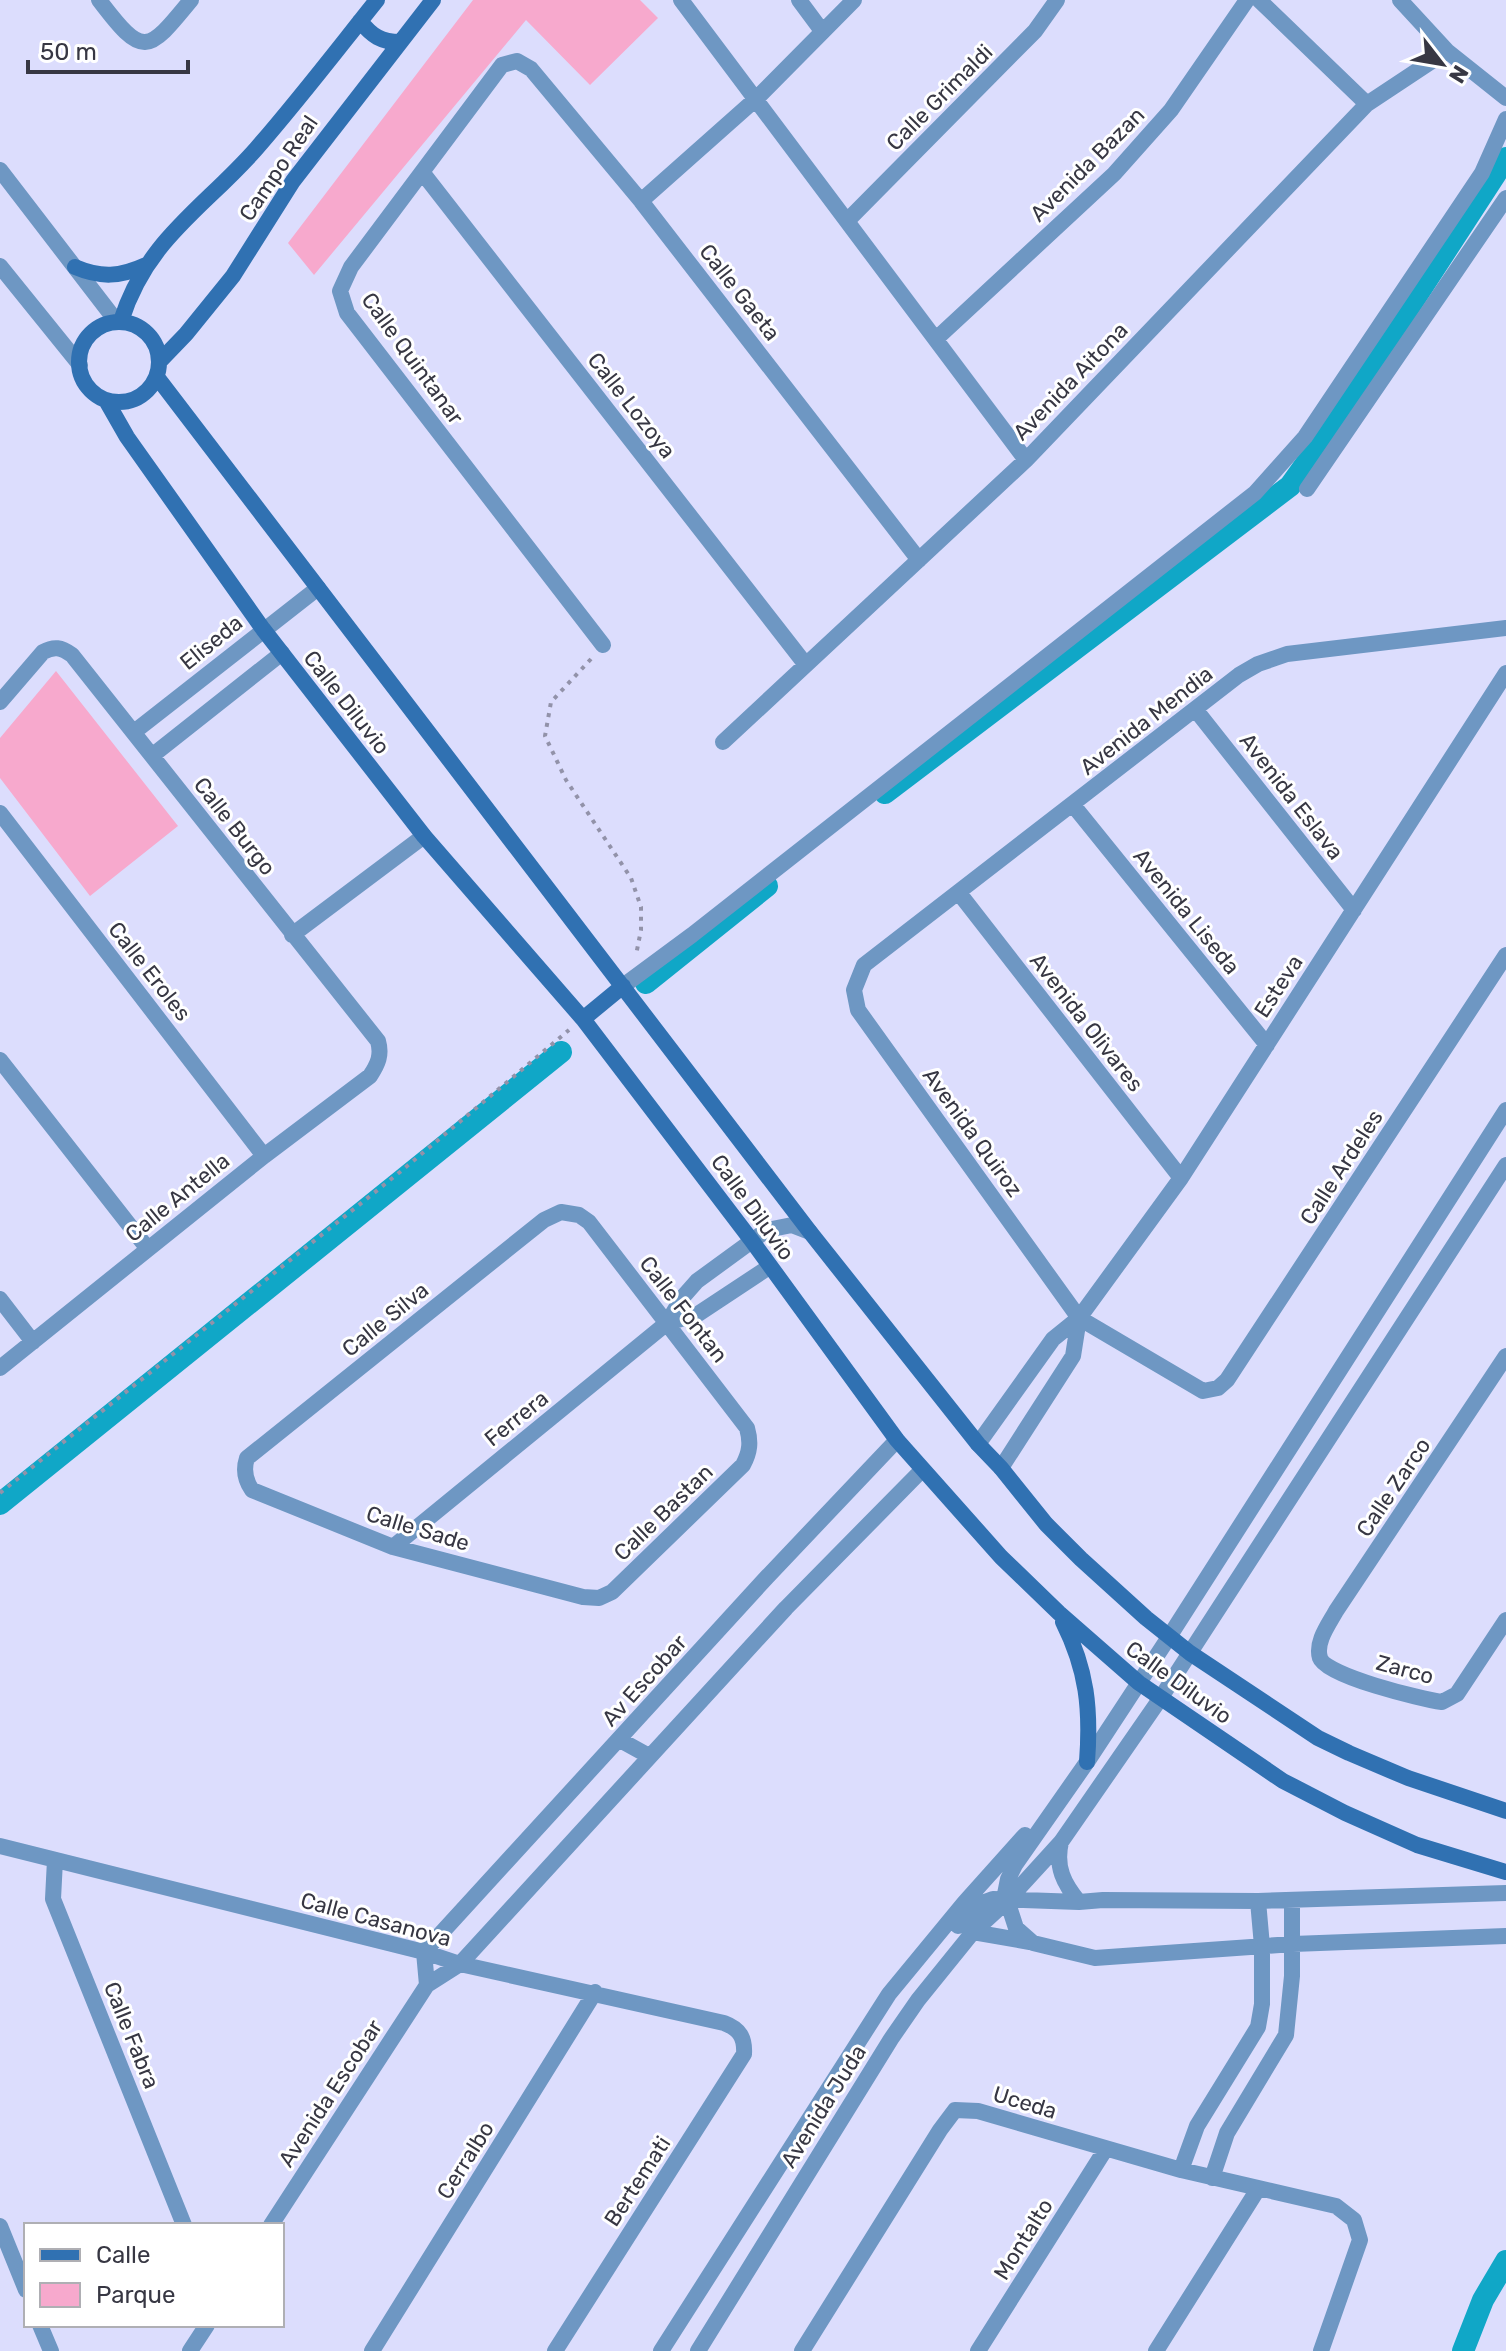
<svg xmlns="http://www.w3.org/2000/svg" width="1506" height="2351" font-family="Rubik,sans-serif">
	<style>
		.green { fill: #f7a9cd }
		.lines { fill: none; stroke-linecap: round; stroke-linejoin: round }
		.canal { stroke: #10a7c7; stroke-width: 22 }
		.path { stroke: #9292a9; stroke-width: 4; stroke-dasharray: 4 6; stroke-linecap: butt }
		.street { stroke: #6e97c3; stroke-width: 16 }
		.secondary { stroke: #3071b2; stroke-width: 16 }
		.labels { text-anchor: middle; stroke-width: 6; stroke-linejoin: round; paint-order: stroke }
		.street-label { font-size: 22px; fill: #373743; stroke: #fff }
	</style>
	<rect width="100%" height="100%" fill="#dcddfd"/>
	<path class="green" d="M473 0H640L658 18 590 85 526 20 314 275 288 243Z
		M56 671 178 826 90 896 0 778V738Z"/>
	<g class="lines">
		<path class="canal" d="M885 793 1290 486 1323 440 1506 158
			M646 983 767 886
			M0 1504 561 1052
			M1463 2351 1483 2300 1506 2261"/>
		<path class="path" d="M591 659 551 702 545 736 566 780 631 878 641 907V930L636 955
			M0 1493 400 1172 569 1030"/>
		<path class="street" d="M99 0C143 58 147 54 191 0
			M681 0 1026 460
			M799 0 822 31
			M1259 0 1367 104
			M1400 0 1447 51 1506 98
			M0 170 117 322
			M422 172 806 665
			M641 201 757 98 854 0
			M848 220 1035 31 1057 0
			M0 266 80 365
			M936 339 1114 174 1171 110 1247 0
			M1307 489 1506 198
			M1506 628 1287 654 1258 664 1239 675 864 965 854 990 858 1010 1079 1318 1203 1391 1218 1388 1227 1380 1506 955
			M603 645 347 313 340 291 351 267 502 65 517 61 531 69 641 201 919 560
			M0 702 43 652C54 646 61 647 72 655L378 1041C382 1055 378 1064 370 1076L264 1156 0 1368
			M1195 709 1354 910
			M134 732 318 588
			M723 742 1026 460 1367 104 1447 51
			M153 755 282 653
			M1073 805 1267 1045
			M0 813 264 1156
			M959 893 1181 1178
			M292 935 424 836
			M623 986 692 935 1255 493 1305 437 1482 173 1506 119
			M0 1060 148 1249
			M1506 1110 1169 1637 1087 1762 1015 1865 1008 1879 1005 1894 1016 1928 1033 1943 1095 1958 1293 1944 1506 1936
			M561 1212 579 1215 589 1222 747 1428C751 1442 750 1452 743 1465L612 1592 599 1598 583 1597 393 1547 252 1490C245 1480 243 1470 247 1458L544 1220Z
			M0 1299 33 1342
			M667 1323 698 1314 769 1267
			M1506 1356 1336 1611C1329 1624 1315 1642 1320 1658 1326 1676 1421 1699 1442 1702L1457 1694 1506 1620
			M978 1444 1053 1339 1079 1318 1181 1178 1506 673
			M1001 1468 1073 1356 1079 1318
			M393 1547 667 1323 682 1298 697 1281 767 1230 792 1225 810 1232
			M620 1740 649 1756
			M1061 1842C1055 1867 1064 1884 1079 1902
			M0 1846 424 1952 460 1964 724 2023C740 2029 745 2038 744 2054L555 2351
			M55 1860 53 1899 184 2225
			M958 1926 982 1903 993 1899 1079 1902 1103 1900 1258 1901 1506 1893
			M973 1932 1030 1942
			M427 1985 424 1952 767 1577 897 1440
			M1181 2170 1197 2126 1258 2027 1262 2004V1946L1258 1901
			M1212 2178 1227 2133 1286 2035 1292 1976V1900
			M271 2225 427 1985 460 1964 786 1608 922 1470
			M0 2226 26 2290
			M40 2325 51 2351
			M190 2351 207 2325
			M372 2351 595 1992
			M661 2351 889 1994 964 1903 1025 1835
			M698 2351 891 2039 918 2000 973 1932 1008 1900 1061 1842 1160 1699 1506 1165
			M802 2351 940 2130 955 2110 978 2111 1181 2170 1336 2206 1354 2220 1360 2240 1321 2351
			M978 2351 1105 2150
			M1156 2351 1258 2189"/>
		<path class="secondary" d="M360 21C372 36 381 42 400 42
			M75 267C101 278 120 277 146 265
			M121 321C147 239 203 209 256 149 298 101 337 50 377 0
			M79 362a40 40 0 1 1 80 0a40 40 0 1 1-80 0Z
			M160 361 186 334 233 276 293 181 433 0
			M157 377 810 1232 978 1444 1001 1468 1046 1524 1081 1559 1146 1618 1190 1653 1318 1738 1349 1753 1408 1778 1506 1811
			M107 402 127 437 263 629 424 836 583 1019 752 1241 897 1440 1001 1557 1059 1613 1139 1683 1283 1781 1345 1813 1417 1845 1506 1872
			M583 1019 623 986
			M1063 1622C1087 1670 1091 1709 1087 1762"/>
	</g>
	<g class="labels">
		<g class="street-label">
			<text transform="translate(939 97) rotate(-45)" y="8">Calle Grimaldi</text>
			<text transform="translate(1087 164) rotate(-45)" y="8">Avenida Bazan</text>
			<text transform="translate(278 168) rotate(-56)" y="8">Campo Real</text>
			<text transform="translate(740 292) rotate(52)" y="8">Calle Gaeta</text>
			<text transform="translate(413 358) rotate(54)" y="8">Calle Quintanar</text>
			<text transform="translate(1070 381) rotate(-46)" y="8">Avenida Aitona</text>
			<text transform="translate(632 405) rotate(52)" y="8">Calle Lozoya</text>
			<text transform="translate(211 642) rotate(-39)" y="8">Eliseda</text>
			<text transform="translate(347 702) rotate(52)" y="8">Calle Diluvio</text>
			<text transform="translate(1146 720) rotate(-38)" y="8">Avenida Mendia</text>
			<text transform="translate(1292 796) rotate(52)" y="8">Avenida Eslava</text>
			<text transform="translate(235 826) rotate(52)" y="8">Calle Burgo</text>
			<text transform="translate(1187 911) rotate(51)" y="8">Avenida Liseda</text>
			<text transform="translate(150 971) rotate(52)" y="8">Calle Eroles</text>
			<text transform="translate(1278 986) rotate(-57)" y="8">Esteva</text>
			<text transform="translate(1087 1022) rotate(52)" y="8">Avenida Olivares</text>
			<text transform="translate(973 1132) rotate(54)" y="8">Avenida Quiroz</text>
			<text transform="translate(1341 1167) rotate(-57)" y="8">Calle Ardeles</text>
			<text transform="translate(177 1197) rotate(-39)" y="8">Calle Antella</text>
			<text transform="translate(753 1207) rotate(54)" y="8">Calle Diluvio</text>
			<text transform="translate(684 1309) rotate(52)" y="8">Calle Fontan</text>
			<text transform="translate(385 1319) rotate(-39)" y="8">Calle Silva</text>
			<text transform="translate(516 1418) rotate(-39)" y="8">Ferrera</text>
			<text transform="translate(1393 1487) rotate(-56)" y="8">Calle Zarco</text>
			<text transform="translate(663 1512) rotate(-44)" y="8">Calle Bastan</text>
			<text transform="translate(418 1528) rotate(17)" y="8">Calle Sade</text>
			<text transform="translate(1405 1669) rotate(15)" y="8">Zarco</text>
			<text transform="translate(644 1680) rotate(-48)" y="8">Av Escobar</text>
			<text transform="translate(1179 1682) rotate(36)" y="8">Calle Diluvio</text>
			<text transform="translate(376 1919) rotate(15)" y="8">Calle Casanova</text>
			<text transform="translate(132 2035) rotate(68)" y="8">Calle Fabra</text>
			<text transform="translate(330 2093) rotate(-57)" y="8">Avenida Escobar</text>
			<text transform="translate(1025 2102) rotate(17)" y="8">Uceda</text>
			<text transform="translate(823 2106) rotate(-58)" y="8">Avenida Juda</text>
			<text transform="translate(465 2160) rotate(-58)" y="8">Cerralbo</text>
			<text transform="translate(637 2181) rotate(-57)" y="8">Bertemati</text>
			<text transform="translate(1023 2239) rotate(-58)" y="8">Montalto</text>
		</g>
	</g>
	<rect x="24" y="2223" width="260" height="104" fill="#ffffff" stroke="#afafb4" stroke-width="2"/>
	<rect x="40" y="2249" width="40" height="12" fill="#3071b2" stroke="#afafb4" stroke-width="2"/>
	<text x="96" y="2263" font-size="24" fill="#373743">Calle</text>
	<rect x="40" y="2283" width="40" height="24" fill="#f7a9cd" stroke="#afafb4" stroke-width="2"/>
	<text x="96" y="2303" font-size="24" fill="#373743">Parque</text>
	<g transform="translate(1442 64) rotate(121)" stroke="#ffffff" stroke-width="6" paint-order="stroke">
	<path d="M0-6L14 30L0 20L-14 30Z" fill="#373743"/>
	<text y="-12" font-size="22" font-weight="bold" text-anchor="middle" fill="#373743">N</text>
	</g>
	<path d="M28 60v12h160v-12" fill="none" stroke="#373743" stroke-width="4"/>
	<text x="40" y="60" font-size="24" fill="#373743" stroke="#ffffff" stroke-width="6" paint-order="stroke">50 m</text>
</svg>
